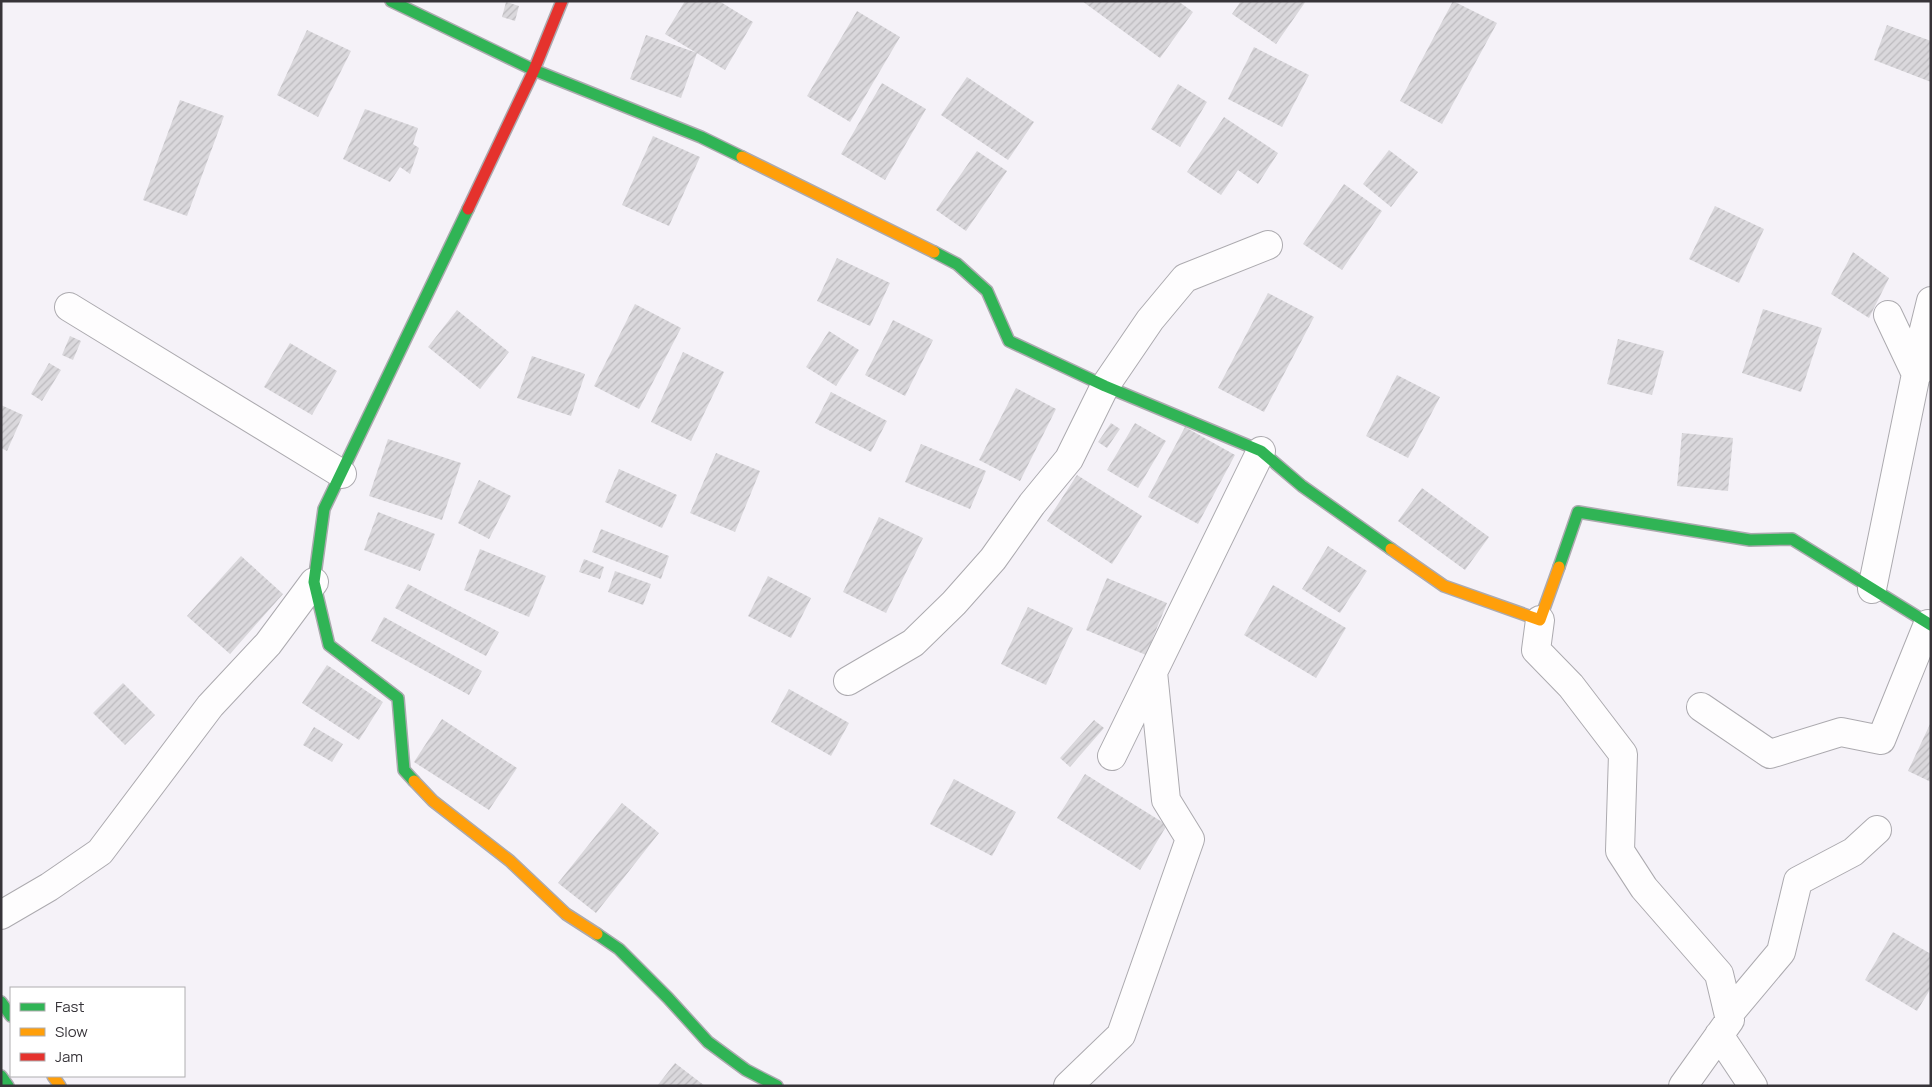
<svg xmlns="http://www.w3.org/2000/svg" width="1932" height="1087" font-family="Manrope,sans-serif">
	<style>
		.building { fill: url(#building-hatch) }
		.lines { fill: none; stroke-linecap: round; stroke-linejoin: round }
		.street-casing { stroke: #acaaaf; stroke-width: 30 }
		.fast-casing { stroke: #acaaaf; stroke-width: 14 }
		.slow-casing { stroke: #acaaaf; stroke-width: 14 }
		.jam-casing { stroke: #acaaaf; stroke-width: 14 }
		.street { stroke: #fefdfe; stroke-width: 28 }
		.fast { stroke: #30b455; stroke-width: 11 }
		.slow { stroke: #ff9f0a; stroke-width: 11 }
		.jam { stroke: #e5322d; stroke-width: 11 }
	</style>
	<defs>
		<pattern id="building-hatch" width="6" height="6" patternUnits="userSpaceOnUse" patternTransform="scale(1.25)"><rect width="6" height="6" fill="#dad8dc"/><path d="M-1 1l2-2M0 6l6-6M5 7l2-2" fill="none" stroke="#bcbabe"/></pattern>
	</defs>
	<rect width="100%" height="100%" fill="#f5f2f8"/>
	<path class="building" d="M685 1H719L753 22 725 70 665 34Z
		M1082 1H1178L1193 12 1160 58Z
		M1241 1H1306L1276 44 1232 14Z
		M1453 1 1497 23 1442 124 1400 101Z
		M506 2 519 6 515 21 502 17Z
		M857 11 900 37 850 122 807 96Z
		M1887 25 1931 41V82L1874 60Z
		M307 30 351 51 318 117 277 95Z
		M646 35 697 53 681 98 630 79Z
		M1254 47 1309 75 1282 127 1228 99Z
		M967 77 1034 122 1008 160 941 115Z
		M882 83 926 109 885 180 841 154Z
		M1178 84 1207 102 1180 147 1151 129Z
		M180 100 224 116 187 216 143 200Z
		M365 109 418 128 413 144 419 148 410 174 400 167 390 182 343 159Z
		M1224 117 1278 153 1258 184 1238 170 1221 195 1187 172Z
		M653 136 700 157 669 226 622 205Z
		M1389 150 1418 172 1391 207 1363 184Z
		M977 151 1007 171 966 231 936 210Z
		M1344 184 1382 211 1342 270 1303 244Z
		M1715 206 1764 229 1739 283 1689 259Z
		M1853 252 1889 278 1869 318 1831 294Z
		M837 258 890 283 870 326 817 301Z
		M1268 293 1314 317 1264 412 1218 388Z
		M635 304 681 328 639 409 594 386Z
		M1763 309 1822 328 1801 392 1742 373Z
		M457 310 509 352 480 389 428 347Z
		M893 320 933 340 905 396 865 375Z
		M829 331 859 350 836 386 806 367Z
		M70 336 81 341 73 360 62 355Z
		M1618 339 1664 351 1652 395 1607 384Z
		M290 343 337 371 312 415 264 387Z
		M683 352 724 372 691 441 651 422Z
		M532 356 585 374 571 416 517 398Z
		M49 363 61 370 42 401 31 394Z
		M1397 375 1440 397 1408 458 1366 436Z
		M1016 388 1056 409 1020 481 979 460Z
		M831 392 887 421 871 452 815 423Z
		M1 405 23 415 7 451 1 448Z
		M1111 423 1120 429 1107 448 1098 442Z
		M1135 423 1166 441 1138 488 1107 470Z
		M1185 427 1235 455 1198 524 1148 497Z
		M1682 433 1733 438 1728 491 1677 486Z
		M388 439 461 463 442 520 369 496Z
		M921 444 986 471 970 509 905 482Z
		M716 453 760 471 735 532 690 513Z
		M619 469 677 495 662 528 605 502Z
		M1077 475 1142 516 1112 564 1047 521Z
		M479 480 511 496 489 539 458 523Z
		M1422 488 1489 537 1465 570 1398 521Z
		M378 512 435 534 420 571 364 550Z
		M879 517 923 538 886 613 843 592Z
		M601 529 669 556 661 579 592 552Z
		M1328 546 1367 571 1340 613 1302 589Z
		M480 549 546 576 529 617 464 590Z
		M241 556 283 594 230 654 187 616Z
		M584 559 604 567 600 579 579 572Z
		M615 571 651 584 643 605 608 592Z
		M768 576 811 598 791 638 748 616Z
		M1107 578 1167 603 1146 655 1086 630Z
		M408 584 499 632 486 656 395 608Z
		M1273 585 1346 628 1316 678 1244 635Z
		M1028 607 1073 628 1046 685 1001 664Z
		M384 617 482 671 469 695 371 641Z
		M327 665 383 702 359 740 302 703Z
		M123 683 155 715 125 745 93 713Z
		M789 689 849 723 831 756 771 722Z
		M442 719 517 768 489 810 414 762Z
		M1094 720 1104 728 1070 767 1060 758Z
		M1931 722V782L1908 771Z
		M314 727 343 744 332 762 303 745Z
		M1085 774 1167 825 1140 870 1057 818Z
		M954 779 1016 812 992 856 930 824Z
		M622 803 659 833 596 913 558 883Z
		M1893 932 1931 954V988L1917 1011 1865 980Z
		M675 1063 705 1086H657Z"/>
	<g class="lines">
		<defs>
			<path id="street" d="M69 307 342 474
				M1920 371 1914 370 1931 301
				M1872 589 1916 374 1888 315
				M1540 620 1536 650 1571 686 1623 754 1620 851 1644 888 1719 974 1730 1020 1683 1086
				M848 681 913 643 954 603 993 559 1032 504 1069 459 1105 386 1150 320 1185 278 1268 245
				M1701 707 1770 754 1841 732 1881 740 1928 624
				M1112 756 1261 451
				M1 915 49 887 100 852 210 706 268 644 314 582
				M1729 1014 1781 952 1798 881 1853 852 1877 830
				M1719 1035 1753 1086
				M1068 1086 1121 1035 1190 839 1166 800 1153 672"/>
			<path id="fast" d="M391 1 534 70 701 137 742 157
				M934 252 957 264 987 291 1009 341 1105 386 1261 451 1302 486 1391 549
				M1559 567 1578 512 1750 540 1792 539 1931 625
				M414 781 404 770 398 698 329 645 314 582 324 509 468 209
				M597 934 619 949 668 998 708 1042 746 1070 777 1086
				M1 1002 11 1016
				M1 1076 8 1086"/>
			<path id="slow" d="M742 157 934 252
				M1391 549 1444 586 1540 620 1559 567
				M414 781 433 801 510 861 566 914 597 934
				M53 1076 60 1086"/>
			<path id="jam" d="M468 209 534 70 562 1"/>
		</defs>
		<use href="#street" class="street-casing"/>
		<use href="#fast" class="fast-casing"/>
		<use href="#slow" class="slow-casing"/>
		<use href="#jam" class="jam-casing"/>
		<use href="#street" class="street"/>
		<use href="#fast" class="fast"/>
		<use href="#slow" class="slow"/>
		<use href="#jam" class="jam"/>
	</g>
	<rect width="1932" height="1087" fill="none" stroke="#373439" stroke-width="5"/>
	<rect x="10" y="987" width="175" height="90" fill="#ffffff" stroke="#afaeb0"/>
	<rect x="20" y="1003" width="25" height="8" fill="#30b455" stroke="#afaeb0"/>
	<text x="55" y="1012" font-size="15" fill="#373439">Fast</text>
	<rect x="20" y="1028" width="25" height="8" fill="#ff9f0a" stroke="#afaeb0"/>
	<text x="55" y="1037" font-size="15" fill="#373439">Slow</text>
	<rect x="20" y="1053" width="25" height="8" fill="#e5322d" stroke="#afaeb0"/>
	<text x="55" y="1062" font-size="15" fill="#373439">Jam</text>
</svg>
